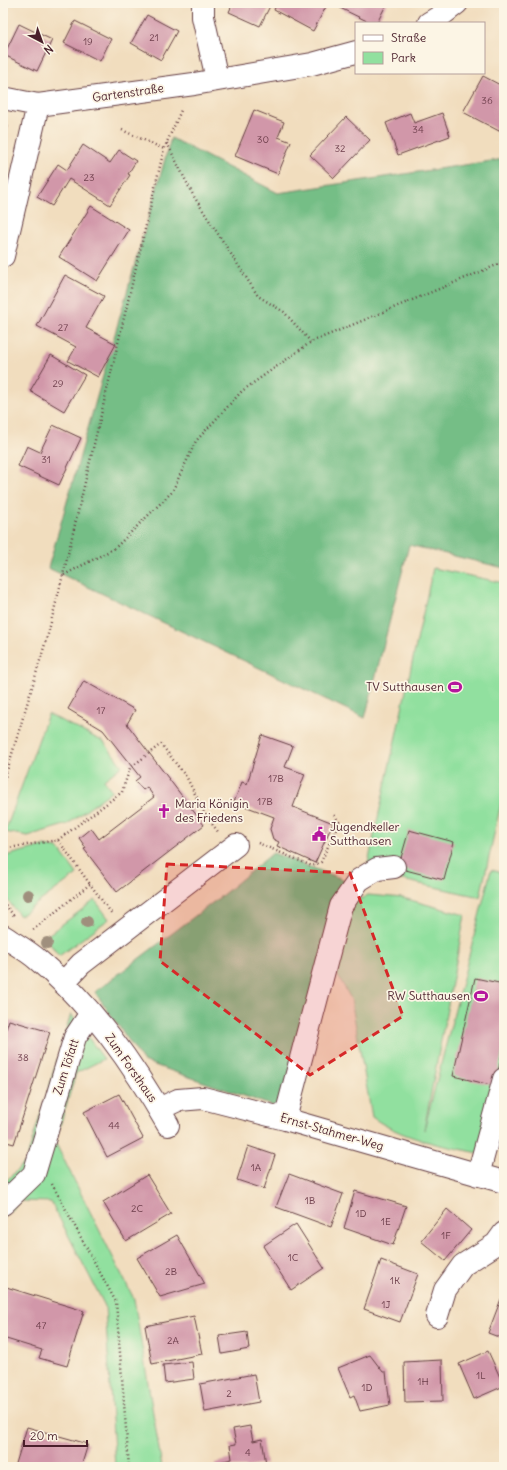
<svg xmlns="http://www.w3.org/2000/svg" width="507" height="1470" font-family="Delius,sans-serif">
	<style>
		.green { fill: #91e09f; stroke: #6e8065 }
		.forest { fill: #74be86; stroke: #5f6e58 }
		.building { fill: #d197a9 }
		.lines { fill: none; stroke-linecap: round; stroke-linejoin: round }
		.minor-casing { stroke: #633c41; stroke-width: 24 }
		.path { stroke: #633c41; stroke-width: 2.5; stroke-dasharray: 1 3; stroke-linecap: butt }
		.minor { stroke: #fff; stroke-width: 22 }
		.tree { fill: #9f8f7d }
		.marked { fill: #d62828; fill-opacity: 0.2; stroke: #d62828; stroke-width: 3; stroke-dasharray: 8 5; stroke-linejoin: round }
		.labels { text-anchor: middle; stroke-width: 3.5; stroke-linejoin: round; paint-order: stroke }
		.number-label { font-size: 10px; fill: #6c3d4a }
		.street-label { font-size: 12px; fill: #4a1f2b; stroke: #fcf5e5 }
		.poi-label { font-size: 12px; fill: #4a1f2b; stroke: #fcf5e5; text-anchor: end }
	</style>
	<rect width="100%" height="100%" fill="#fcf5e5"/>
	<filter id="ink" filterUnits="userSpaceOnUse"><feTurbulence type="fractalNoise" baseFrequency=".025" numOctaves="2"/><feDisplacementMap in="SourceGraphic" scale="8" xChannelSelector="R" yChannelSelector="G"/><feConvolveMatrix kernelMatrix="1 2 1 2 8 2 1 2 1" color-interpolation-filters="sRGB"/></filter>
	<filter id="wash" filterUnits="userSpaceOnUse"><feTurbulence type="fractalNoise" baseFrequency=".012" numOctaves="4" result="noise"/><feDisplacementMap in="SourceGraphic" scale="16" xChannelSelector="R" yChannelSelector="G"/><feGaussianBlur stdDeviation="0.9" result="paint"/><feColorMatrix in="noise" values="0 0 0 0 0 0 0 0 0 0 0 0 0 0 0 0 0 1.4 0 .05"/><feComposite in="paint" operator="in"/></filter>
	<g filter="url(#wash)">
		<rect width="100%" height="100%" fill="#f1ddbe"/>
		<path class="green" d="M433 568 504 583V790L480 897 366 872Z
			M48 714 104 742 122 766 104 780 112 791 68 824 28 836 5 832Z
			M43 846 58 848 77 874 20 916 3 894V859L9 855Z
			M491 870 504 873V1119L493 1156C453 1147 406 1142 372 1117L351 999 332 965 350 905 368 895 403 898 465 915 424 1130Z
			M95 900 109 919 59 956 45 937Z
			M71 1014 104 1059 76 1073 55 1142 134 1299 162 1467H115L105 1306 51 1202 21 1201 3 1217V1184L26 1161Z"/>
		<path class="forest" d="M171 138 278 193 504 159V568L409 545 365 718 48 568Z
			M273 853 345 880 279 1108 143 1061 95 992 220 897Z"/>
		<g id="blocks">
			<path class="building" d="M233 3H265L270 6 260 26 229 12Z
				M277 3H328L313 31 274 10Z
				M343 3H387L377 23H371L340 8Z
				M147 15 177 31 161 60 131 43Z
				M75 21 111 39 100 61 64 43Z
				M19 24 52 40 37 71 4 55Z
				M483 76 504 87V122L499 131 463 112Z
				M254 110 284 122 278 137 291 142 278 174 235 156Z
				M410 113 414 123 442 113 450 136 398 155 386 123Z
				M346 117 370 140 334 178 310 155Z
				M3 125 8 126 4 144H3Z
				M83 145 110 163 119 150 136 161 128 174 130 175 110 205 69 179 52 206 37 197 58 164 67 170Z
				M91 206 129 230 97 281 59 257Z
				M65 275 104 296 86 328 116 344 98 377 68 361 76 347 37 326Z
				M51 355 85 375 64 411 30 391Z
				M53 425 81 438 59 485 18 466 27 446 40 452Z
				M84 681 135 710 127 724 204 825 117 892 84 849 86 848 79 838 91 828 99 839 154 797 147 787 143 790 135 781 140 777 103 730 68 709Z
				M262 735 293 746 285 767 305 774 293 807 333 823 315 863 277 846 279 842 273 839 270 829 274 817 234 802 242 782 247 784Z
				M409 830 454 842 444 880 398 868Z
				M475 978 504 984V1045L495 1086 453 1076Z
				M9 1020 50 1032 14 1144 3 1141V1039Z
				M119 1094 143 1138 107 1157 84 1112Z
				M248 1146 275 1155 264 1189 237 1180Z
				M289 1174 343 1194 331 1227 276 1207Z
				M147 1175 171 1214 126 1241 103 1202Z
				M355 1191 406 1206 393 1245 344 1228Z
				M447 1209 471 1230 445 1261 421 1241Z
				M296 1224 324 1268 291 1290 263 1246Z
				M177 1235 205 1284 160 1297 137 1258Z
				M381 1260 418 1274 400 1322 364 1309Z
				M3 1286 84 1311 67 1366 39 1358 42 1350 3 1338Z
				M501 1299 504 1300V1339L488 1333Z
				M194 1316 202 1354 152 1364 145 1326Z
				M247 1332 249 1349 222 1354 219 1336Z
				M488 1351 504 1386 474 1399 459 1364Z
				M370 1355 383 1372H386L390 1405 360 1411 354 1395 350 1397 338 1368Z
				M442 1360 443 1401 405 1402 404 1362Z
				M192 1362 194 1379 165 1383 163 1365Z
				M254 1374 259 1402 205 1412 200 1384Z
				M250 1426 253 1441 262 1439 266 1464 249 1467H215V1463L232 1459 230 1445 236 1444 233 1429Z
				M27 1427 88 1444 81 1467H15Z"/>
		</g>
	</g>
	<g filter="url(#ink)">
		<use href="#blocks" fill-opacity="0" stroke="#633c41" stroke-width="1"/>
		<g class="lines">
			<defs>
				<path id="minor" d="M203 3V17L217 79
					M429 23 439 17 457 3
					M3 98 38 105 194 84 312 64 356 52
					M3 256 38 105
					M3 936C15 944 28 951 38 960 92 1005 133 1064 168 1125
					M63 983 81 964 236 845
					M159 1109 178 1100 203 1098 285 1119 504 1182
					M285 1119 341 906 359 880 377 869 394 867
					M478 1175 504 1079
					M3 1204 34 1174 75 1037 91 1013
					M437 1316 445 1290 463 1265 496 1244 504 1233"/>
			</defs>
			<use href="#minor" class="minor-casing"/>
			<path class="path" d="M122 130 164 149
				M167 143 193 195 258 296 284 312 311 342
				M64 575 115 548 172 492 196 441 242 391 311 342 504 262
				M3 784 48 634 63 575 164 149 182 108
				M58 840 122 792 130 768 161 744 187 778 206 816 219 833
				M258 843 312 866 321 862 339 822 334 814
				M3 848H8L58 840 90 884
				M3 902 15 917
				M33 930 90 884 112 914
				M52 1184 116 1302 129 1467"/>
			<use href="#minor" class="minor"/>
		</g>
		<g class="tree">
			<circle cx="28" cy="895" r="6"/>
			<circle cx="87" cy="922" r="6"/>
			<circle cx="47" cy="943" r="6"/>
		</g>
	</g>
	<path class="marked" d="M167 864 350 873 403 1016 310 1075 160 961Z"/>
	<defs>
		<symbol id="stadium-bare" viewBox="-9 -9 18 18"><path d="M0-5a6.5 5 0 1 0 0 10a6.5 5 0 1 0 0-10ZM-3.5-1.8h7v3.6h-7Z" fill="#b5179e" stroke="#fcf5e5" stroke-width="2.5" paint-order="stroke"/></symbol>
		<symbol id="church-bare" viewBox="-9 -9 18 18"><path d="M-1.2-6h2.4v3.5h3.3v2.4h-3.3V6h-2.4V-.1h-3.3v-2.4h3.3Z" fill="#b5179e" stroke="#fcf5e5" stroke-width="2.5" paint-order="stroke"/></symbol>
		<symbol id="civic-bare" viewBox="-9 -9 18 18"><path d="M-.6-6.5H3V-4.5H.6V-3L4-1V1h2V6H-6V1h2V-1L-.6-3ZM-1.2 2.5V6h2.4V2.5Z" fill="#b5179e" stroke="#fcf5e5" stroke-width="2.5" paint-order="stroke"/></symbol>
	</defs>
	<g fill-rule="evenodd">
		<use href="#stadium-bare" x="445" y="677" width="20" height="20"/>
		<use href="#church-bare" x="154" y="801" width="20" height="20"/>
		<use href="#civic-bare" x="309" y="824" width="20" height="20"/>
		<use href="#stadium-bare" x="471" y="986" width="20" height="20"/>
	</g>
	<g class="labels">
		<g class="number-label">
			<text x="154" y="41">21</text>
			<text x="88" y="45">19</text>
			<text x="487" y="104">36</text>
			<text x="418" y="133">34</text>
			<text x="263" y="143">30</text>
			<text x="340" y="152">32</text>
			<text x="89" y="181">23</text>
			<text x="63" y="331">27</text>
			<text x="58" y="387">29</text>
			<text x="46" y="463">31</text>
			<text x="101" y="714">17</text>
			<text x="276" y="782">17B</text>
			<text x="265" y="805">17B</text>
			<text x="23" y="1061">38</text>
			<text x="114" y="1129">44</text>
			<text x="256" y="1171">1A</text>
			<text x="310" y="1204">1B</text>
			<text x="137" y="1212">2C</text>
			<text x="361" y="1217">1D</text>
			<text x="386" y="1225">1E</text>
			<text x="446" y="1239">1F</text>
			<text x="293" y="1261">1C</text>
			<text x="171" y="1275">2B</text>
			<text x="395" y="1284">1K</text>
			<text x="386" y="1308">1J</text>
			<text x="41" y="1329">47</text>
			<text x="173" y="1344">2A</text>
			<text x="481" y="1379">1L</text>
			<text x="423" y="1385">1H</text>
			<text x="367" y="1391">1D</text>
			<text x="229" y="1397">2</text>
			<text x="248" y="1456">4</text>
		</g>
		<g class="street-label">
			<text transform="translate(128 93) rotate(-8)" y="4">Gartenstraße</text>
			<text transform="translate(66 1067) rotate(-72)" y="4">Zum Töfatt</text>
			<text transform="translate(131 1068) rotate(55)" y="4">Zum Forsthaus</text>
			<text transform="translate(332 1132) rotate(16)" y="4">Ernst-Stahmer-Weg</text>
		</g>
		<g class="poi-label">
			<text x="444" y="691">TV Sutthausen</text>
			<text x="175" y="808" text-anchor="start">Maria Königin<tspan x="175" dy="14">des Friedens</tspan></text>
			<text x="330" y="831" text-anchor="start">Jugendkeller<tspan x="330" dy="14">Sutthausen</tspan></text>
			<text x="470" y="1000">RW Sutthausen</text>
		</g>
	</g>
	<rect width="507" height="1470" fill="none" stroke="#fcf5e5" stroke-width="16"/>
	<rect x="355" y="22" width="130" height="52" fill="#fcf5e5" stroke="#b59f9b"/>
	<rect x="363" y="35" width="20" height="6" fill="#ffffff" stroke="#b59f9b"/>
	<text x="391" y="42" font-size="12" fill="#4a1f2b">Straße</text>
	<rect x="363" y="52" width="20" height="12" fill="#91e09f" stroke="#b59f9b"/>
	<text x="391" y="62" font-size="12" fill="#4a1f2b">Park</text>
	<g transform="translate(42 42) rotate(139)" stroke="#fcf5e5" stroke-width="3" paint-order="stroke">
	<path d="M0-3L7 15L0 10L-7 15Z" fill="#4a1f2b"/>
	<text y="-6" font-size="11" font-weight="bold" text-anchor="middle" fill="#4a1f2b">N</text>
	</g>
	<path d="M24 1440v6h63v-6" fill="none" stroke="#4a1f2b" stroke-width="2"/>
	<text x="30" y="1440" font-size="12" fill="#4a1f2b" stroke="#fcf5e5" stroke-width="3" paint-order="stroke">20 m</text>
</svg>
